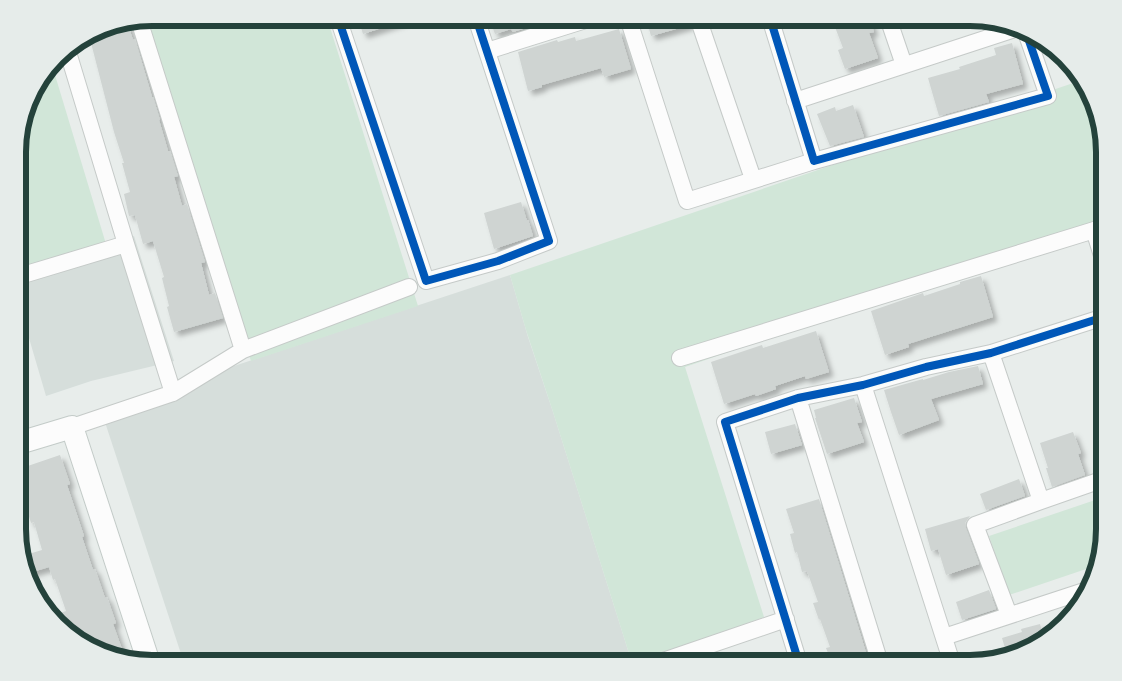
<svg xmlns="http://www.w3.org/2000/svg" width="1122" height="681" font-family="Raleway,sans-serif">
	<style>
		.built { fill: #d6dedb }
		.green { fill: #d1e6d8 }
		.building { fill: #cfd4d2; filter: url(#shadow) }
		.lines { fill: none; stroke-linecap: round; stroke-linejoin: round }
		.street-casing { stroke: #c5cac8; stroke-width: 18 }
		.secondary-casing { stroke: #c3cbc8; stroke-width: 24 }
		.street { stroke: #fcfcfc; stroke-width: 16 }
		.secondary { stroke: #fcfcfc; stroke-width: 22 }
		.cycleway-casing { stroke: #f7fbf9; stroke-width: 11 }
		.cycleway { stroke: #0057b8; stroke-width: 8 }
		.rim { fill: none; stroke: #24423b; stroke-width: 6 }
	</style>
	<defs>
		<filter id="shadow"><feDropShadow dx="4.5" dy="4.5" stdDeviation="2.5" flood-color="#0004"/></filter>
	</defs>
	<rect width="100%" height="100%" fill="#e8edeb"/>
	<path class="built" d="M134 236 174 361 91 381 46 396 19 304V270Z
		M510 275 528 337 553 412 632 663H184L101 410Z"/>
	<path class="green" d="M152 18H327L418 306 251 361 141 20Z
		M52 65 106 244 19 270V135L31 92Z
		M1082 80 1086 84 1104 143V224L685 367 764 617 643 663H632L553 412 526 330 510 275Z
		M1104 497V538L1095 566 1009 595 989 536Z"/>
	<path class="building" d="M358 18H403V21L363 34Z
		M489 18H550L551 20 513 32 511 29 495 34Z
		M646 18H688L690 25 651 36Z
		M862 18H869L874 32 869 33 878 58 845 69 838 50 843 48 835 27Z
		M127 22 133 40 135 39 152 97H153L160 120H159L168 151H170L178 176 174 177 182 206 187 204 205 262 201 263 209 295 215 293 223 318 174 332 167 307 169 306 162 278 164 277 153 241 143 244 135 215 129 216 124 194 130 192 122 163H124L114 132 89 35 101 28Z
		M619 29 631 69 604 77 601 68 542 85V87L528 91 518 52 557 40 558 42 575 37 576 41Z
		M1012 43 1023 84 986 94 989 102 939 116 928 78 960 69 959 67 996 55 994 48Z
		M853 105 864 137 830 146 817 114 835 107 836 111Z
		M521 202 527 221 528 220 533 236 494 249 484 213Z
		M981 276 993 317 908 344 909 347 885 355 871 311 923 293 924 296 960 284V282Z
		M816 331 829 372 806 379 805 376 775 386 776 389 756 396 755 394 724 404 711 362 762 345 763 348Z
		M978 366 983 384 931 399 939 420 899 435 891 412 884 390 923 379V380L949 372Z
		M854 398 862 422 857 423 864 442 827 454 815 418H816L814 410Z
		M795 424 802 445 771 454 765 432Z
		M1073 432 1081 453 1078 454 1085 475 1052 487 1046 468H1048L1040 443Z
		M60 455 70 484 67 485 84 536 82 537 93 570 95 569 105 598 107 597 116 623 113 624 124 655 78 641 65 629 60 613 66 611 55 579 53 580 49 567 29 573 22 556 42 550 34 522 31 523 24 500 28 499 19 469Z
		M1019 479 1025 496 986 510 980 494Z
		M819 499 867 656 847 663H832L826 648 830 647 820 619 819 620 813 603 818 602 807 571 802 572 797 552 795 553 790 534 794 533 786 509Z
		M970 516 965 523 966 528 979 564 946 575 938 549 931 551 925 529Z
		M989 590 996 609 962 620 956 602Z
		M1040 624 1044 639 1037 646 1007 655 1002 638 1022 632 1021 629Z"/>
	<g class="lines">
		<defs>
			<path id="street" d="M338 18 426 281 498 261 549 241 476 18
				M628 18 687 201 814 161
				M698 18 753 179
				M770 18 814 161 1048 96 1027 35
				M888 18 904 65
				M139 20 243 350
				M67 49 126 244 173 393
				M487 51 592 18
				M795 101 1012 30
				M1094 230 1104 262
				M19 262 23 275 126 244
				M991 353 1041 501
				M680 358 1104 227
				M863 385 952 663
				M798 398 880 663
				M72 427 173 393 243 350 409 287
				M1009 615 975 525 1041 501 1104 479
				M944 637 1087 590
				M657 663 786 619
				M799 663 725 422 798 398 863 385 926 367 991 353 1104 317"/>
			<path id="secondary" d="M19 443 72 427 149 663"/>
		</defs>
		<use href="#street" class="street-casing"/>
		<use href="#secondary" class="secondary-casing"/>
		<use href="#street" class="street"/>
		<use href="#secondary" class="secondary"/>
		<defs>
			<path id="cycleway" d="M338 18 426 281 498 261 549 241 476 18
				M770 18 814 161 1048 96 1027 35
				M799 663 725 422 798 398 863 385 926 367 991 353 1104 317"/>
		</defs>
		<use href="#cycleway" class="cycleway-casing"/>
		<use href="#cycleway" class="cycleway"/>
	</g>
	<path d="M0 0H1122V681H0ZM152 26H970A126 126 0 0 1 1096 152V529A126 126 0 0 1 970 655H152A126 126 0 0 1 26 529V152A126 126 0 0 1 152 26Z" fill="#e6ecea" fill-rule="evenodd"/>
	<path class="rim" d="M152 26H970A126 126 0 0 1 1096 152V529A126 126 0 0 1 970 655H152A126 126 0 0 1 26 529V152A126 126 0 0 1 152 26Z"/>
</svg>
